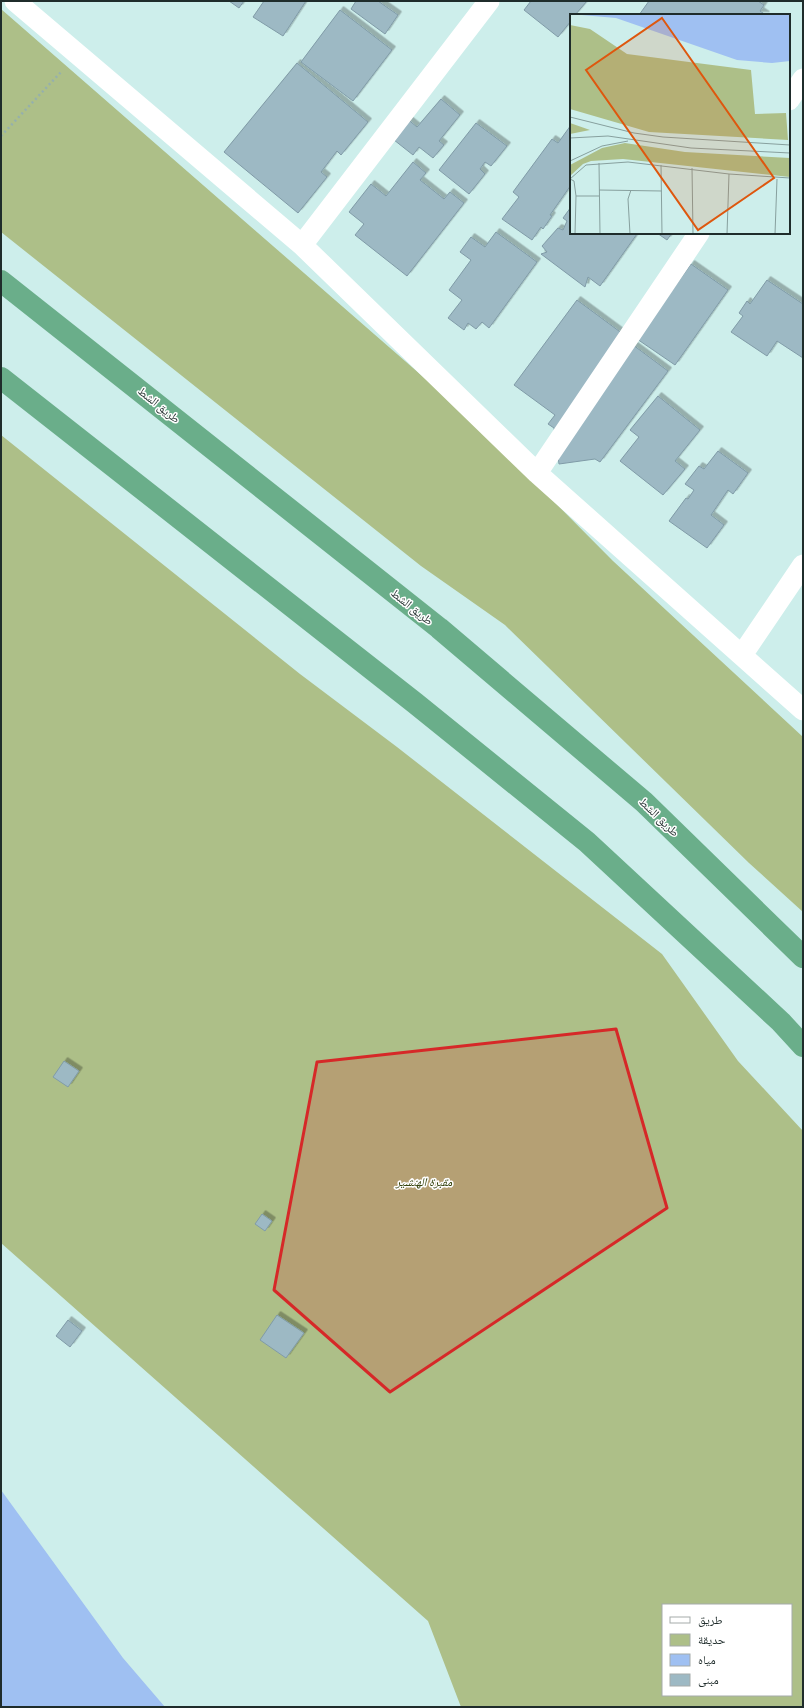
<svg xmlns="http://www.w3.org/2000/svg" width="804" height="1708" font-family="'Zilla Slab','Noto Naskh Arabic',serif">
	<style>
		.green { fill: #adbf88; fill-rule: evenodd }
		.water { fill: #9fc0f2 }
		.building { fill: #9db9c4; stroke: #809ba7; filter: url(#shadow) }
		.lines { fill: none; stroke-linecap: round; stroke-linejoin: round }
		.path { stroke: #95b0ad; stroke-width: 2.5; stroke-dasharray: 2 3; stroke-linecap: butt }
		.minor { stroke: #fff; stroke-width: 21 }
		.trunk { stroke: #6aae8a; stroke-width: 22 }
		.marked { fill: #d62828; fill-opacity: 0.2; stroke: #d62828; stroke-width: 3; stroke-linejoin: round }
		.labels { text-anchor: middle; stroke-width: 3; stroke-linejoin: round; paint-order: stroke }
		.street-label { font-size: 12px; fill: #1f2c2b; stroke: #fff }
		.park-label { font-size: 12px; font-style: italic; fill: #34420c; stroke: #fff }
		.inset-road { fill: none; stroke: #87a09e; stroke-width: 1 }
		.view { fill: #de570e; fill-opacity: 0.15; stroke: #de570e; stroke-width: 2 }
		.inset-edge { fill: none; stroke: #1f2c2b; stroke-width: 2 }
	</style>
	<defs>
		<filter id="shadow"><feDropShadow dx="3.5" dy="-3.5" stdDeviation="0" flood-color="#0004"/></filter>
	</defs>
	<rect width="100%" height="100%" fill="#cdeeeb"/>
	<path class="green" d="M1 9 475 422 613 561 803 737V912L749 863 505 625 421 566 1 232Z
		M1 435 300 674 397 747 662 954 738 1061 803 1131V1707H461L428 1621 1 1243ZM663 1605H791V1695H663Z"/>
	<path class="water" d="M1 1490 123 1658 165 1707H1Z"/>
	<path class="building" d="M229 1H244L239 8Z
		M264 1H306L283 36 253 17Z
		M356 1H378L398 15 385 34 351 9Z
		M531 1H587L575 15H571V21L558 37 524 10Z
		M649 1H758L764 5 760 11 766 15H639Z
		M340 10 392 50 353 101 301 62Z
		M297 63 368 122 341 155 337 151 321 172 327 177 298 213 224 152Z
		M441 99 460 115 439 141 444 145 433 158 419 147 413 155 389 136 405 117 417 127Z
		M476 123 507 146 491 166 485 162 480 169 485 174 469 194 439 170Z
		M571 125V185L550 215 552 216 543 229 541 227 532 240 502 219 519 197 513 192 552 139 558 143Z
		M413 162 426 173 420 180 444 199 450 192 464 203 407 276 355 235 364 224 349 212 371 184 386 196Z
		M571 207V233H635L637 234 600 286 588 277 585 287 541 254 547 252 542 246 558 228 563 230 567 221 563 218Z
		M496 232 537 262 489 328 482 322 476 329 468 323 464 330 448 318 462 300 449 290 471 260 460 252 471 237 485 247Z
		M657 233H672L667 240Z
		M691 264 728 290 675 365 637 339Z
		M767 280 803 304V358L777 341 767 356 731 332 743 316 739 313 747 301 750 304Z
		M577 300 623 334 621 336 668 371 600 462 595 459 559 464 554 428 548 424 555 415 514 385Z
		M658 396 700 430 675 461 685 469 663 495 620 461 639 437 630 430Z
		M718 451 748 473 733 494 728 490 711 515 724 525 707 548 669 521 686 498 688 499 694 490 685 484 699 466 704 469Z
		M64 1061 79 1071 68 1087 53 1077Z
		M262 1214 272 1221 265 1231 255 1224Z
		M277 1315 304 1333 286 1358 260 1340Z
		M68 1320 82 1331 70 1347 56 1336Z"/>
	<g class="lines">
		<path class="path" d="M1 136 61 72"/>
		<path class="minor" d="M15 1 302 245 489 1
			M789 100 803 79
			M302 245 537 473 803 710
			M537 473 699 233
			M742 655 803 565"/>
		<path class="trunk" d="M1 281 439 628 644 802 803 957
			M1 378 415 703 587 842 781 1022 803 1046"/>
	</g>
	<path class="marked" d="M616 1029 667 1208 390 1392 274 1290 317 1062Z"/>
	<g class="labels">
		<g class="street-label">
			<text transform="translate(159 405) rotate(39)" y="4">طريق الشط</text>
			<text transform="translate(412 607) rotate(39)" y="4">طريق الشط</text>
			<text transform="translate(659 817) rotate(44)" y="4">طريق الشط</text>
		</g>
		<g class="park-label">
			<text x="424" y="1186">مقبرة الهنشير</text>
		</g>
	</g>
	<g transform="translate(570 14)">
		<rect width="220" height="220" fill="#cdeeeb"/>
		<path d="M0 11 20 15 57 40 181 56 185 100 216 99 218 126 79 118 0 95ZM0 109 20 116 0 120ZM55 129 115 138 220 144V163L53 145 21 147 13 150 0 162V151L32 134Z" fill="#adbf88"/>
		<path d="M0 0H220V47L202 49 167 46 46 4Z" fill="#9fc0f2"/>
		<path class="inset-road" d="M0 103 64 119 93 123 220 131M0 124 38 122 121 134 220 139M0 147 32 132 58 127M29 149 30 220M91 151 92 220M122 154 123 220M29 176 92 177M6 182H29M5 220 6 182 4 167 0 165 16 151 58 148 159 160M60 220 58 185 61 176M157 220 159 160 220 164M205 220 207 165"/>
		<path class="view" d="M92 4 204 164 128 216 16 56Z"/>
		<rect width="220" height="220" class="inset-edge"/>
	</g>
	<rect width="804" height="1708" fill="none" stroke="#1f2c2b" stroke-width="4"/>
	<rect x="662" y="1604" width="130" height="92" fill="#ffffff" stroke="#a5abaa"/>
	<rect x="670" y="1617" width="20" height="6" fill="#ffffff" stroke="#a5abaa"/>
	<text x="698" y="1624" font-size="12" fill="#1f2c2b">طريق</text>
	<rect x="670" y="1634" width="20" height="12" fill="#adbf88" stroke="#a5abaa"/>
	<text x="698" y="1644" font-size="12" fill="#1f2c2b">حديقة</text>
	<rect x="670" y="1654" width="20" height="12" fill="#9fc0f2" stroke="#a5abaa"/>
	<text x="698" y="1664" font-size="12" fill="#1f2c2b">مياه</text>
	<rect x="670" y="1674" width="20" height="12" fill="#9db9c4" stroke="#a5abaa"/>
	<text x="698" y="1684" font-size="12" fill="#1f2c2b">مبنى</text>
</svg>
